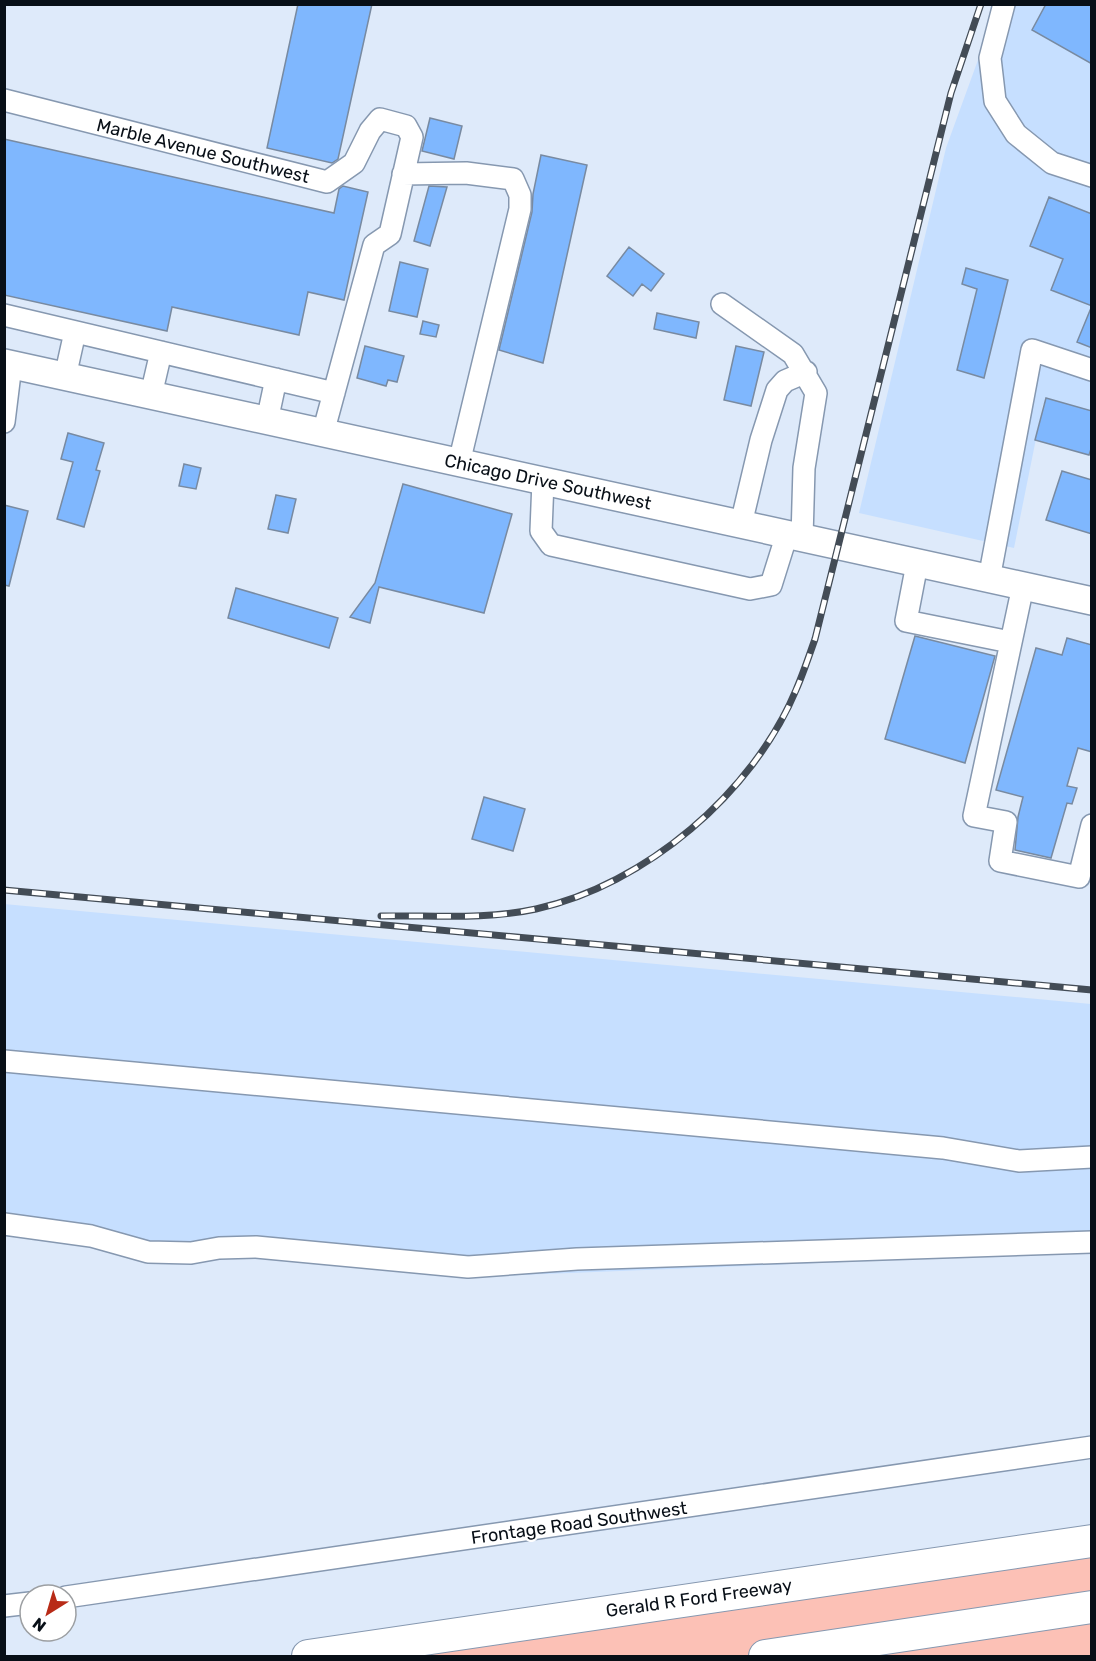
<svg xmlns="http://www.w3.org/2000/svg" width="1096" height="1661" font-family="Rubik,sans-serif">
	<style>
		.built { fill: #c6dfff }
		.green { fill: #fcc1b6 }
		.building { fill: #7fb7fe; stroke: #788aa1; stroke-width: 1.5 }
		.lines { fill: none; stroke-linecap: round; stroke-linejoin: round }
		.minor-casing { stroke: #8698b0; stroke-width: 24 }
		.major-casing { stroke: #8698b0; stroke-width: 30 }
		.highway-casing { stroke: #8698b0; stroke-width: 34 }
		.minor { stroke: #fff; stroke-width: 21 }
		.major { stroke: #fff; stroke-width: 27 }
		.highway { stroke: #fff; stroke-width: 32 }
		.rail-casing { stroke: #434c56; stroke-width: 7 }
		.rail { stroke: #fff; stroke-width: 4.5; stroke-dasharray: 14; stroke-linecap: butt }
		.labels { text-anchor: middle; stroke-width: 4.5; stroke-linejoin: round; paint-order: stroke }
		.street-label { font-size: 18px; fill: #080f17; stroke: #fff }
	</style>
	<rect width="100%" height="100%" fill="#deeafa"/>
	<path class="built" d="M998 5H1091V414L1043 404 1014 548 859 513 946 148Z
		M4 904 1091 1004V1252L471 1277 5 1233Z"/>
	<path class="green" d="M1091 1541V1656H308Z"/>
	<path class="building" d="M298 4H372L338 159 332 163 267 148Z
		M1046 4H1092V64L1032 30Z
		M430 118 462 126 454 159 422 151Z
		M4 139 334 213 339 189 343 186 368 192 344 300 308 292 299 335 172 307 167 331 4 295Z
		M541 155 587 165 543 363 499 350 532 212 533 194Z
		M429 186 447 187 430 246 414 241Z
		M1049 197 1092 214V306L1051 290 1063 259 1030 246Z
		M629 247 664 274 651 291 642 284 633 296 607 276Z
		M400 262 428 269 417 317 389 311Z
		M966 268 1008 280 984 378 957 370 977 289 962 284Z
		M1091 308H1092V348L1077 342Z
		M657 313 699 322 696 338 654 329Z
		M423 321 439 325 436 337 420 334Z
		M365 346 404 356 397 382 388 380 386 386 357 378Z
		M736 346 764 352 751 406 724 400Z
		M1046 398 1092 411V446L1089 455 1035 440Z
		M68 433 104 443 96 470 100 471 84 527 57 519 73 462 61 459Z
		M184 464 201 468 196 489 179 486Z
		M1062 471 1092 480V534L1046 520Z
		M403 484 512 514 484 613 379 587 370 623 350 617 375 583Z
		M276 495 296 499 288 533 268 529Z
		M4 505 28 511 9 586 4 585Z
		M236 588 338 618 329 648 228 618Z
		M915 636 995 656 965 763 885 739Z
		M1067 638 1092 645V752L1078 748 1067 786 1077 788 1072 804 1067 803 1051 858 1015 850 1018 817 1023 797 996 790 1036 648 1062 655Z
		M484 797 525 809 513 851 472 839Z"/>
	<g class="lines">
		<defs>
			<path id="minor" d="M1004 4 990 58 995 101 1016 134 1052 163 1092 176
				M4 100 327 182 354 163 370 131 380 119 406 126 412 137 390 234 374 245 323 433
				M403 174 466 173 513 179 520 195V209L459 463
				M722 304 793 354 816 393 804 468 802 538
				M4 315 334 393
				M65 377 75 332
				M151 395 161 352
				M267 421 276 379
				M4 422 11 365
				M543 481 541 531 551 545 750 589 771 585 787 534
				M741 524 761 440 777 390 785 381 806 372
				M917 564 906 621 1010 642
				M989 579 1032 350 1092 370
				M1023 586 974 816 1006 822 1000 861 1079 877 1092 825
				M4 1061 943 1148 1019 1161 1092 1157
				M4 1224 91 1236 148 1252 191 1253 219 1248 256 1247 468 1267 577 1259 1092 1242
				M66 1597 1092 1447
				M4 1606 30 1603"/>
			<path id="major" d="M4 363 1092 601"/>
			<path id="highway" d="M308 1656 1092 1541
				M765 1656 1092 1607"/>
		</defs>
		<use href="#minor" class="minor-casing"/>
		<use href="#major" class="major-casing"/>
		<use href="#highway" class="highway-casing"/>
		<use href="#minor" class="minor"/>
		<use href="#major" class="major"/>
		<use href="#highway" class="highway"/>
		<defs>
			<path id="rail" d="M4 890 1092 990
				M381 916C431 915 486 920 536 909 645 885 753 793 796 690 803 674 809 656 815 639L951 93 981 4"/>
		</defs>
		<use href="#rail" class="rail-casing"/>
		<use href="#rail" class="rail"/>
	</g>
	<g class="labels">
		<g class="street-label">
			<text transform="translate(203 151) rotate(14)" y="6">Marble Avenue Southwest</text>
			<text transform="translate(548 482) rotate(12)" y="6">Chicago Drive Southwest</text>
			<text transform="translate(579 1523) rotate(-8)" y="6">Frontage Road Southwest</text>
			<text transform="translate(699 1598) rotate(-8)" y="6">Gerald R Ford Freeway</text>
		</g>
	</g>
	<rect width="1096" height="1661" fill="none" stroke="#080f17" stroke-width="12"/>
	<g transform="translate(48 1613) rotate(217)"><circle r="28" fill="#ffffff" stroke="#9c9fa2" stroke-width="1.5"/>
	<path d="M0-4.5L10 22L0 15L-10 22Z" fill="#b82b17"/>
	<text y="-9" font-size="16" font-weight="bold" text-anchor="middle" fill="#080f17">N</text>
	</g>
</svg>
